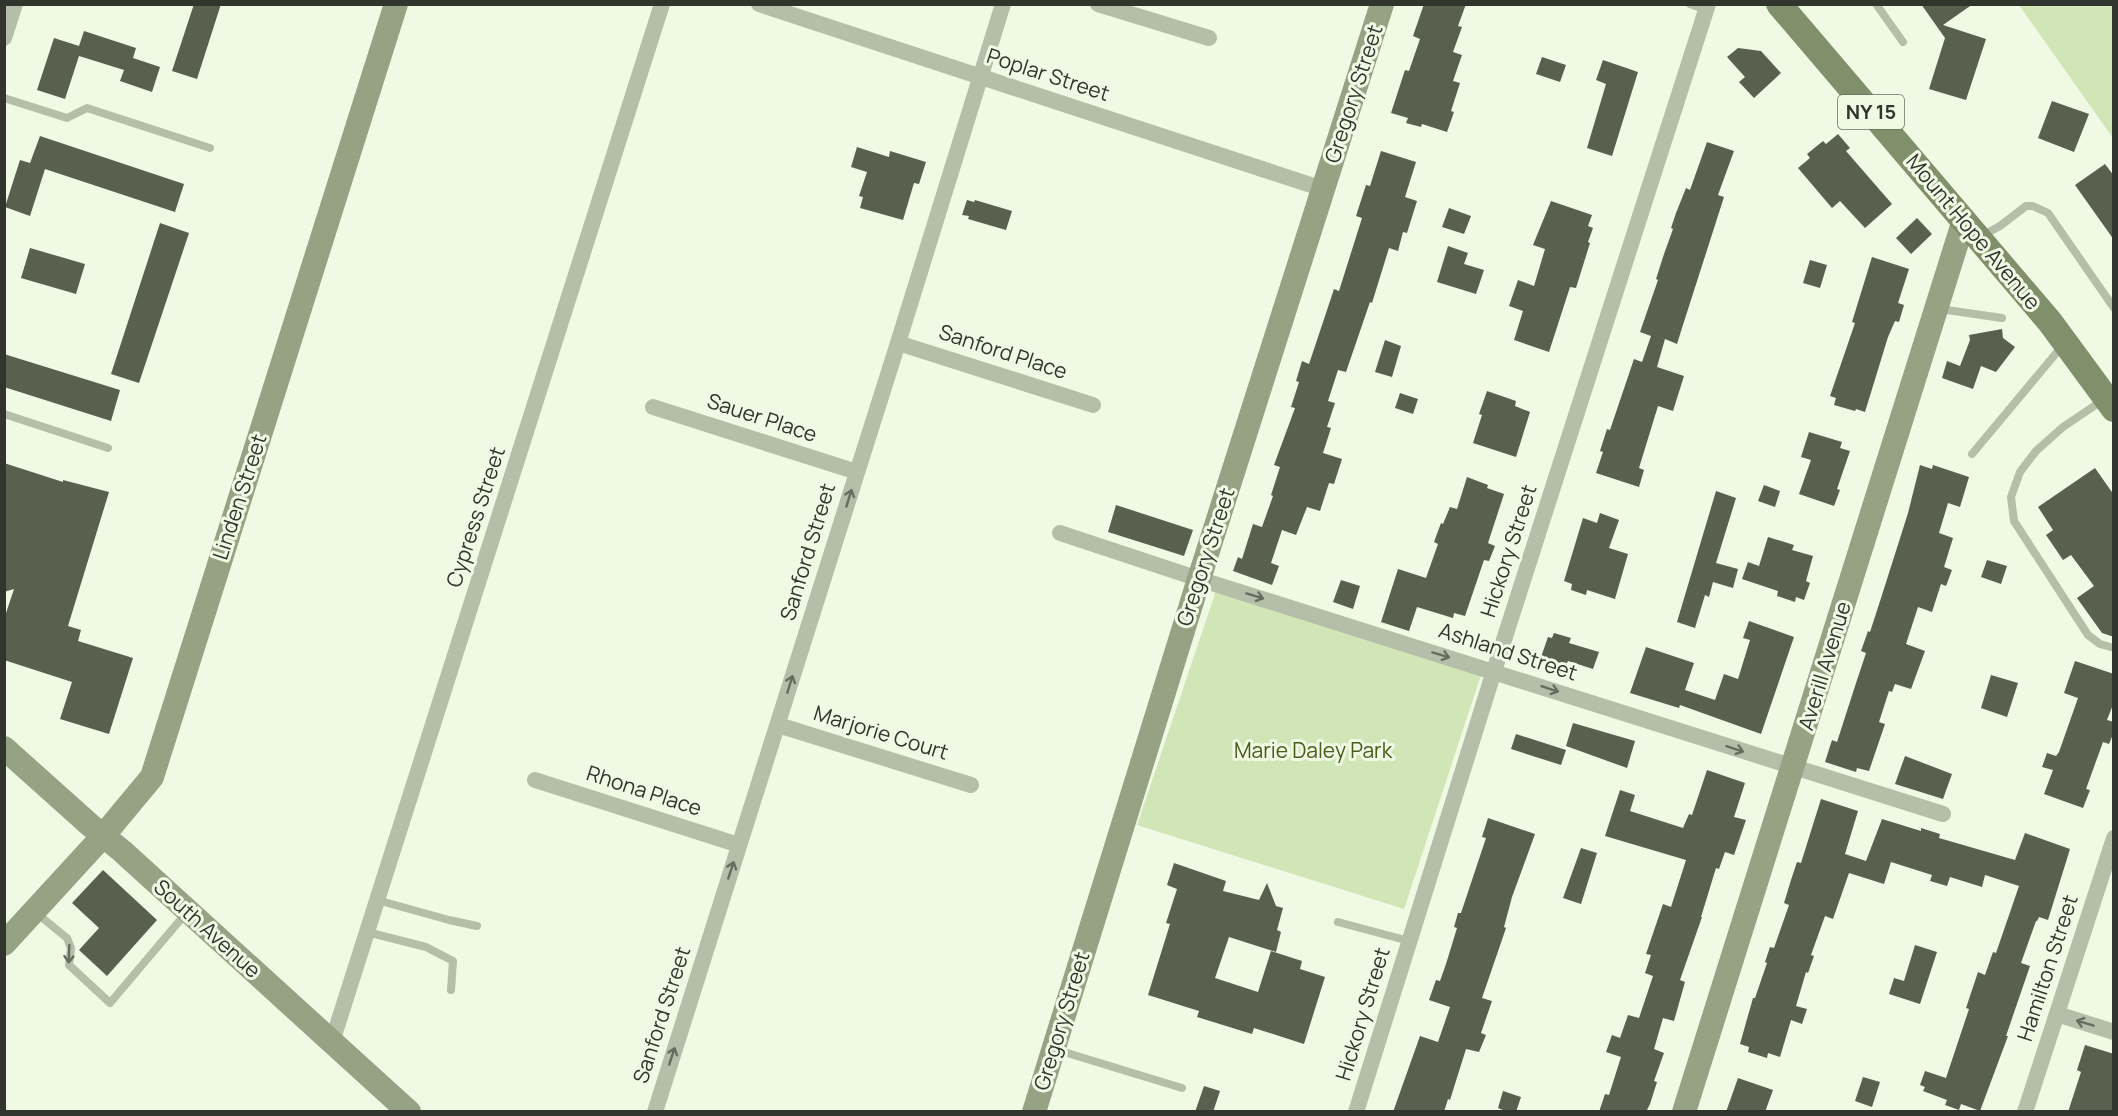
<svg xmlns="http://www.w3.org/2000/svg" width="2118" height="1116" font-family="Manrope,sans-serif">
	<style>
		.green { fill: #d1e6b7 }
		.building { fill: #59614e }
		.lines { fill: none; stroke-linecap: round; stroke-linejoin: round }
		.lane { stroke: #b5bea9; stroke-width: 8 }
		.street { stroke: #b5bea9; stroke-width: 16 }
		.secondary { stroke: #95a384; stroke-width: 24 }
		.primary { stroke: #7f906a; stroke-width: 26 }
		.oneway { stroke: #666c5f }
		.labels { text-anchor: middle; stroke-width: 6; stroke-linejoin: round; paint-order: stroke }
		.shield { fill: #eff9e4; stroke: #6b7064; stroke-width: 1.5 }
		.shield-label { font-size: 20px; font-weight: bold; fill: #32352d }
		.street-label { font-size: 21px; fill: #32352d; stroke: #eff9e4 }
		.park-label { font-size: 21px; fill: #455d19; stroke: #eff9e4 }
	</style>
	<rect width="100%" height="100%" fill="#eff9e4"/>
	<path class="green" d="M2019 5H2113V138Z
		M1216 591 1481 675 1404 909 1137 825Z"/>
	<path class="building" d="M194 4H221L197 79 172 71Z
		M1424 4H1466L1458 26 1462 27 1453 52 1462 55 1453 81 1460 83 1451 111 1454 112 1447 132 1422 124 1421 127 1406 123 1408 118 1391 113 1405 70 1409 71 1420 39 1413 36Z
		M1921 4H1973L1943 25 1986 39 1966 100 1929 89 1945 38Z
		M84 31 136 48 133 58 160 67 152 92 120 81 124 70 79 56 65 99 37 90 54 38 79 46Z
		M1738 48 1761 51 1781 73 1754 98 1739 82 1745 77 1727 57Z
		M1542 57 1566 65 1560 82 1536 74Z
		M1603 60 1638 72 1612 156 1587 148 1606 84 1596 80Z
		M2052 101 2089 114 2074 152 2038 138Z
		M1838 134 1850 148 1846 151 1892 204 1865 228 1840 201 1832 208 1798 168 1810 158 1807 154 1823 141 1826 144Z
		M40 136 184 184 175 212 45 169 30 216 5 207 20 160 30 163Z
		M1707 142 1734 151 1718 195 1724 197 1682 328 1677 344 1665 339 1657 367 1684 376 1673 411 1658 406 1639 468 1644 470 1639 487 1596 473 1603 452 1600 451 1607 429 1610 430 1634 359 1642 362 1651 336 1640 332 1658 280 1656 279 1664 254 1673 229 1671 228 1676 213 1686 188 1690 190Z
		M857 147 889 157 890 151 926 162 919 184 914 183 903 220 860 208 863 197 859 196 867 172 851 167Z
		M1381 151 1416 162 1405 197 1417 201 1407 233 1403 232 1398 251 1389 248 1372 303 1370 302 1346 372 1338 370 1328 401 1335 403 1327 427 1331 428 1323 453 1342 459 1334 484 1329 483 1320 511 1307 507 1296 535 1282 530 1271 563 1279 566 1272 585 1233 571 1238 557 1242 559 1253 524 1262 527 1273 496 1271 495 1280 467 1274 465 1295 408 1291 407 1299 382 1296 381 1302 361 1309 364 1334 289 1339 291 1362 218 1356 216 1366 185 1370 186Z
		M2105 164 2114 176V240L2075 185Z
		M967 200 974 202 975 200 1012 211 1006 230 968 219 969 216 962 215Z
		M1551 201 1592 215 1588 226 1593 228 1588 242 1590 243 1576 288 1570 287 1549 352 1514 340 1523 311 1509 306 1518 280 1534 286 1545 249 1533 245Z
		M1449 208 1471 216 1464 234 1442 227Z
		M1917 218 1932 234 1911 254 1896 238Z
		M160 223 189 233 139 383 111 374Z
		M1448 246 1468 253 1464 264 1484 270 1476 294 1437 282Z
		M30 248 85 264 76 294 21 278Z
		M1872 257 1909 269 1898 303 1904 305 1899 322 1895 321 1888 337 1865 412 1856 409 1855 411 1834 405 1836 398 1830 396 1855 323 1852 322Z
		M1810 260 1827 265 1820 288 1803 283Z
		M2002 329 2003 338 2015 347 1996 372 1981 366 1973 389 1942 378 1947 361 1960 366 1970 340 1969 335Z
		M1385 340 1401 346 1392 377 1375 372Z
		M4 354 120 390 111 421 4 387Z
		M1487 391 1516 401 1515 406 1530 412 1516 457 1473 443 1482 415 1479 414Z
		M1400 393 1418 399 1413 414 1395 408Z
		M1809 432 1842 442 1840 448 1850 451 1837 489 1840 490 1834 506 1799 494 1811 460 1801 457Z
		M4 463 63 482V480L109 492 68 626 81 630 78 641 133 658 109 734 60 719 72 682 4 660V619L14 589 4 592Z
		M1920 465 1932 469 1933 465 1969 477 1960 507 1948 503 1939 533 1953 538 1944 567 1952 570 1946 586 1941 584 1932 612 1918 607 1906 644 1925 651 1911 689 1895 684 1892 692 1889 691 1879 722 1885 724 1869 771 1857 768 1856 772 1825 762 1832 740 1837 742 1857 680 1866 653 1861 651 1868 631 1870 632 1882 595 1908 513Z
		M2095 468 2114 495V637L2102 633 2077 598 2094 586 2071 555 2063 560 2046 535 2053 530 2038 507Z
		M1467 477 1488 485 1487 488 1504 494 1488 543 1495 546 1489 561 1484 560 1465 616 1454 613 1453 618 1417 607 1409 631 1381 622 1398 569 1426 578 1438 544 1434 542 1441 523 1443 524 1450 507 1457 509Z
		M1764 485 1780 491 1775 507 1758 501Z
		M1716 491 1736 498 1716 563 1738 569 1733 588 1713 582 1709 597 1705 595 1695 628 1677 622Z
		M1116 505 1193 530 1184 556 1108 532Z
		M1600 513 1619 520 1609 548 1628 554 1615 599 1587 590 1586 595 1571 590 1572 584 1564 581 1583 518 1597 523Z
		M1768 537 1794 545 1792 550 1813 556 1806 581 1810 583 1804 600 1796 597 1795 602 1777 596 1778 591 1742 579 1748 562 1759 566Z
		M1987 560 2007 566 2001 584 1981 577Z
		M1341 580 1360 586 1353 609 1333 602Z
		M1749 621 1794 637 1761 734 1680 705 1679 708 1630 693 1646 647 1694 663 1685 690 1715 700 1724 674 1738 679 1750 640 1743 638Z
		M1554 633 1571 638 1569 643 1599 652 1593 669 1568 661 1566 665 1541 657 1548 637 1552 638Z
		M2075 661 2114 674V702L2107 720 2114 722V732L2109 744 2103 742 2086 789 2090 790 2083 808 2044 794 2053 770 2042 767 2047 753 2056 756 2059 752 2078 698 2064 693Z
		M1991 675 2018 683 2007 717 1981 708Z
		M1573 723 1635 741 1627 768 1566 746Z
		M1516 734 1566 750 1561 765 1511 749Z
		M1905 756 1952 774 1943 799 1895 784Z
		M1707 770 1745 783 1734 817 1746 820 1734 855 1725 852 1719 869 1716 868 1701 917H1702L1680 980 1685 982 1674 1021 1663 1018 1654 1049 1664 1053 1654 1081 1657 1082 1650 1104 1646 1112H1599L1605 1094 1609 1095 1621 1057 1606 1052 1612 1035 1620 1038 1628 1015 1639 1018 1653 976 1645 973 1651 955 1646 954 1663 904 1671 907 1686 860 1605 836 1620 790 1635 795 1630 811 1683 828 1689 814 1692 815Z
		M1821 799 1858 811 1845 854 1866 861 1882 819 1921 831V828L1940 834 1939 838 2015 860 2025 833 2070 849 2048 920 2039 917 2037 921H2036L2021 963 2030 966 2006 1036H2008L1980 1111 1961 1104 1959 1110 1945 1105 1947 1100 1923 1091 1925 1087 1920 1085 1925 1071 1946 1078 1969 1009 1966 1008 1978 972 1985 975 1993 952 1996 953 2019 886 1985 875 1982 887 1950 877 1947 886 1930 881 1932 875 1891 862 1884 884 1849 873 1833 919 1825 916 1811 955 1814 956 1808 973 1806 972 1796 1006 1807 1009 1802 1024 1791 1020 1780 1057 1768 1053 1767 1058 1748 1052 1749 1047 1740 1044 1753 998H1755L1767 963 1765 962 1770 947 1774 948 1789 905 1784 903 1791 880 1797 862 1801 863Z
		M1488 818 1535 834 1512 897 1504 927 1506 928 1482 998 1492 1001 1481 1033 1486 1035 1479 1052 1466 1049 1450 1100 1448 1099 1444 1112H1393L1420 1036 1438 1042 1450 1007 1429 1000 1436 980 1440 981 1446 964 1457 928 1454 927 1458 913H1461L1486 838 1482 837Z
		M1581 848 1597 853 1581 904 1563 898Z
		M1174 863 1226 881 1223 891 1259 900 1267 883 1276 906 1283 908 1277 930 1281 932 1276 952 1229 937 1215 978 1258 992 1271 951 1302 961 1300 969 1325 977 1304 1044 1254 1028 1252 1034 1197 1017 1199 1011 1148 995 1170 924 1166 923 1177 889 1167 885Z
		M103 870 157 920 107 976 79 950 99 928 72 903Z
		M1915 945 1937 952 1920 1004 1889 994 1894 978 1904 981Z
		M2085 1045 2114 1054V1112H2068L2081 1072 2077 1070Z
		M1863 1077 1880 1082 1872 1107 1855 1101Z
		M1738 1078 1773 1090 1765 1112H1726Z
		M1204 1086 1220 1091 1213 1112H1195Z
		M1503 1091 1521 1097 1516 1112H1508L1498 1108Z"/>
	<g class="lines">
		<path class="lane" d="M1690 4 1706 10
			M1876 4 1903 42
			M4 98 67 118 87 108 210 148
			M1980 237 2000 226 2026 206H2033L2048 213 2114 308
			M1940 309 2002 318
			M2103 400 2063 427 2036 451 2020 472 2011 497 2014 521 2088 635 2100 644 2114 648
			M4 414 108 448
			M1972 454 2063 345
			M377 900 449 920 477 926
			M35 912 67 938 71 948 69 965 110 1003 187 912
			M1338 922 1409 941
			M367 932 426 947 453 961 451 990
			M1054 1049 1182 1088"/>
		<path class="street" d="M759 4 1323 189
			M1098 4 1209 38
			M4 38 15 4
			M898 343 1093 405
			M653 407 857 472
			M1060 533 1199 579 1943 814
			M778 725 971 785
			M535 780 739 845
			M2057 1014 2114 1032
			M332 1042 662 4
			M655 1112 898 343 1003 4
			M1356 1112 1494 671 1708 4
			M2025 1112 2114 838"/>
		<path class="secondary" d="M4 748 90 825 122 851 409 1112
			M4 944 103 836 152 777 396 4
			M1034 1112 1199 579 1382 4
			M1684 1112 1964 220"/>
		<path class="primary" d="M1779 4 2050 322 2114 409"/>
	</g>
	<defs><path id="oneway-shaft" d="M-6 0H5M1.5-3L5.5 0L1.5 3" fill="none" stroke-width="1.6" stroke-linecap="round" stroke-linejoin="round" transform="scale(1.5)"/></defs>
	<g class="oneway">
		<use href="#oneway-shaft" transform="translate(849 498) rotate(-73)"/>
		<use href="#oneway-shaft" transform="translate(1255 596) rotate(17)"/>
		<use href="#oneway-shaft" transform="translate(1441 655) rotate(17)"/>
		<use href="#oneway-shaft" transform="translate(790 684) rotate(-73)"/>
		<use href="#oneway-shaft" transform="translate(1550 689) rotate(18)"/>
		<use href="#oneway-shaft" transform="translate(1735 749) rotate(18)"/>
		<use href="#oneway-shaft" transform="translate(731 870) rotate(-72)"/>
		<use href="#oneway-shaft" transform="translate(69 954) rotate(92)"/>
		<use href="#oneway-shaft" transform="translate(2085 1023) rotate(-163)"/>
		<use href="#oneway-shaft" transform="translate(672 1056) rotate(-72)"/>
	</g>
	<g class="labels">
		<rect class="shield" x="1838" y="95" width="66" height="34" rx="4.5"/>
		<g class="shield-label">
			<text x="1871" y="119">NY 15</text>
		</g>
		<g class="street-label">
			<text transform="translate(1048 75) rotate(18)" y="7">Poplar Street</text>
			<text transform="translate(1354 94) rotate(-72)" y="7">Gregory Street</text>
			<text transform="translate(1973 232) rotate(50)" y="7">Mount Hope Avenue</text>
			<text transform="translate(1003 352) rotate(18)" y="7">Sanford Place</text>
			<text transform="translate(762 418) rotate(18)" y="7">Sauer Place</text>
			<text transform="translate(240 497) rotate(-72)" y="7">Linden Street</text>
			<text transform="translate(476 517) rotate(-72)" y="7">Cypress Street</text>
			<text transform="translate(1509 551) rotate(-72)" y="7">Hickory Street</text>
			<text transform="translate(808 552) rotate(-73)" y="7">Sanford Street</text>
			<text transform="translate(1206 557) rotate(-72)" y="7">Gregory Street</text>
			<text transform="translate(1508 652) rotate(18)" y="7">Ashland Street</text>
			<text transform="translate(1825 666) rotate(-73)" y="7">Averill Avenue</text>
			<text transform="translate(881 733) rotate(17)" y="7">Marjorie Court</text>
			<text transform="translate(644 791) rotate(18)" y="7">Rhona Place</text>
			<text transform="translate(207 929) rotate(42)" y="7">South Avenue</text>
			<text transform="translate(2048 968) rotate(-72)" y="7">Hamilton Street</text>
			<text transform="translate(1363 1014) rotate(-73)" y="7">Hickory Street</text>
			<text transform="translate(662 1015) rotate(-72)" y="7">Sanford Street</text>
			<text transform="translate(1062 1021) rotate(-73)" y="7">Gregory Street</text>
		</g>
		<g class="park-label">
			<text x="1313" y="758">Marie Daley Park</text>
		</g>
	</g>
	<rect width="2118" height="1116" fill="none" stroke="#32352d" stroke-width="12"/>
</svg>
